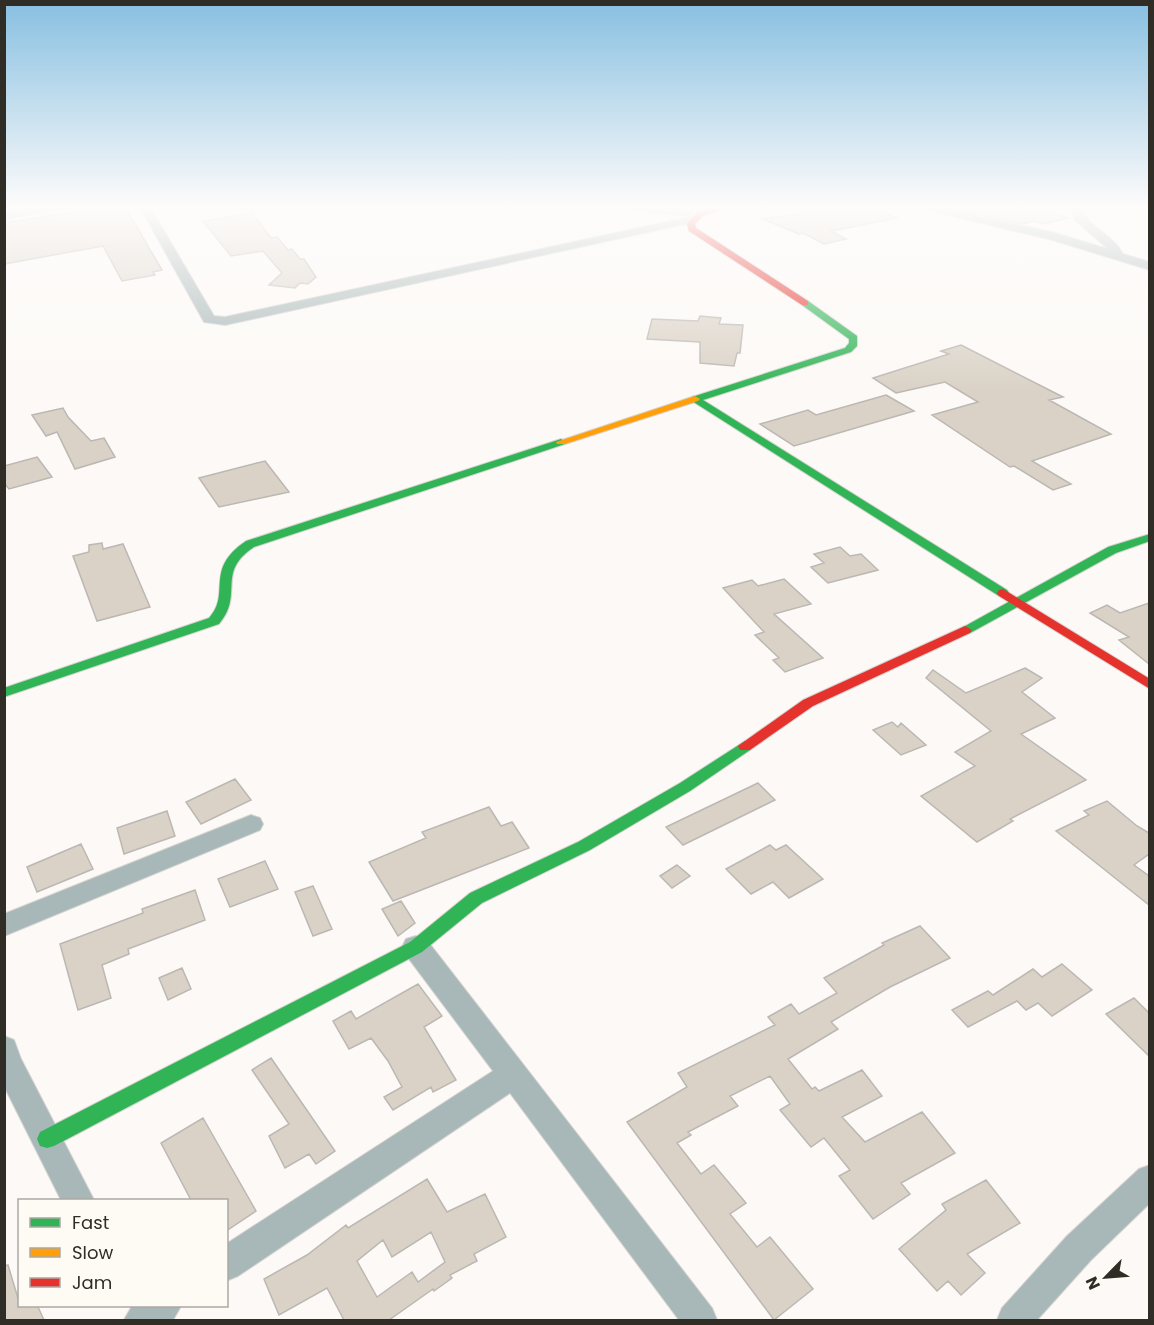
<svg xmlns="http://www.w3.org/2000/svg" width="1154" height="1325" font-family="Poppins,sans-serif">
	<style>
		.building { fill: #dad2c6; stroke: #bbb7b3; stroke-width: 1.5; fill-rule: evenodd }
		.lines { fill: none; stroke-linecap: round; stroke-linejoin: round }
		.street-casing { stroke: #d6d4d1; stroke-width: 2 }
		.fast-casing { stroke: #d6d4d1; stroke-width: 2 }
		.slow-casing { stroke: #d6d4d1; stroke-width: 2 }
		.jam-casing { stroke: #d6d4d1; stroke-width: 2 }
		.street { fill: #a8b8b8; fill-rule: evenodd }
		.fast { fill: #30b455; fill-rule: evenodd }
		.slow { fill: #ff9f0a; fill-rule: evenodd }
		.jam { fill: #e5322d; fill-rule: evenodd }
	</style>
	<rect width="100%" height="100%" fill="#fcf9f6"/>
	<path class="building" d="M95 207H125L162 270 153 272 155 275 122 281 103 246 4 264V223L76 212 74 210Z
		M855 207H871L897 218 831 231 846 239 824 244 803 233 799 234 763 219Z
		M943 207H1037L1068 218 1043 224 1035 221 1023 224Z
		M252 213 271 238 277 237 288 250 292 249 300 259H304L316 277 308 284 300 283 295 288 269 285 282 273 263 251 231 256 203 221Z
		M700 316 721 318 719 324 743 325 740 353H737L734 366 700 363V342L647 339 652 319 698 321Z
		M961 345 1063 397 1049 400 1111 434 1032 461 1071 484 1053 490 1014 466 1010 467 932 415 978 402 945 382 896 393 873 378 949 354 941 351Z
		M886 395 914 411 794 446 760 424 808 410 816 415Z
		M63 408 68 417 91 441 104 438 115 457 75 469 57 432 46 436 32 415Z
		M37 457 52 477 9 489 4 483V466Z
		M265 461 289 492 219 507 199 478Z
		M102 543 103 549 123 544 150 607 97 621 73 556 89 552V545Z
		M840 547 850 556 861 554 878 570 828 583 811 567 824 563 814 554Z
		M784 579 811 604 774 614 823 658 785 672 773 660 779 658 755 635 764 632 723 588 752 580 758 586Z
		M1149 603V664L1119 640 1129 637 1090 613 1107 605 1120 613Z
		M1025 668 1042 678 1022 692 1055 718 1021 734 1086 780 1010 819 1013 821 977 842 921 796 975 766 955 752 991 731 926 678 933 670 966 693Z
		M892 722 898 727 901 723 926 745 901 755 873 730Z
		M235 779 251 800 201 824 186 802Z
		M758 783 775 800 683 845 666 827Z
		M1107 801 1137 826 1149 833V854L1134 865 1149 876V905L1056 831 1089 815 1084 811Z
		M489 807 501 826 512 822 529 848 393 901 369 862 426 838 422 832Z
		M167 811 175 836 124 854 117 828Z
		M81 844 93 869 37 892 27 867Z
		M770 845 776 850 786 845 823 879 789 898 773 882 751 894 726 869Z
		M265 861 278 889 230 907 218 879Z
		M677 865 690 876 672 888 660 876Z
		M313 886 332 929 313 936 295 892Z
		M195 890 205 920 128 949 129 954 102 965 111 998 78 1010 60 944 143 913 142 909Z
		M401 901 415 923 398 936 382 909Z
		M920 926 950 958 890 987 831 1022 838 1029 788 1059 812 1089 815 1087 819 1091 862 1070 882 1096 842 1117 865 1142 922 1112 955 1153 901 1183 910 1194 873 1219 839 1176 850 1170 824 1138 811 1147 780 1110 790 1104 770 1076 730 1096 738 1106 688 1132 691 1135 677 1143 701 1174 714 1165 746 1203 730 1214 757 1247 770 1237 813 1289 774 1320 627 1122 687 1087 678 1073 775 1025 768 1017 791 1004 799 1014 837 993 824 978 884 945 882 943Z
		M1062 964 1092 990 1052 1016 1038 1003 1026 1010 1017 1001 968 1027 952 1010 988 991 993 995 1033 969 1042 977Z
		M182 968 191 989 168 1000 159 978Z
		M418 984 442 1016 424 1027 456 1080 433 1092 431 1087 393 1110 384 1097 402 1087 388 1061 371 1038 349 1049 333 1021 351 1011 356 1019Z
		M1134 998 1149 1013V1056L1106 1014Z
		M271 1058 335 1151 316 1164 309 1154 285 1168 269 1136 289 1124 252 1070Z
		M203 1118 256 1211 226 1231V1200H191L161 1143Z
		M427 1179 447 1212 485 1194 506 1237 474 1254 477 1261 450 1275 452 1278 434 1291 433 1289 389 1320H344L327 1288 279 1315 264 1279 307 1255 346 1225 348 1228ZM431 1232 445 1262 418 1282 412 1272 377 1297 357 1261 383 1240 392 1257Z
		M986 1180 1020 1223 967 1254 985 1273 961 1295 948 1281 937 1291 899 1249 946 1210 942 1204Z
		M8 1265 20 1305H37L44 1320H4V1266Z"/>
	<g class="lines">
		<defs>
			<path id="street" d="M43 207H66L4 220V213Z
				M140 207H150L214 316 225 317 694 216 700 219 694 222 225 325 204 322Z
				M620 207C636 206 682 204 694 213L688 216 626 210Z
				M914 207H934L1052 232 1108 249 1075 220 1071 207H1081C1088 228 1113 234 1123 254L1150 262V270L1049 239Z
				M251 815 260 818 263 824 260 830 4 936V914Z
				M416 936 426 939 712 1308 717 1320H679L510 1093 238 1276 226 1281V1244L493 1071 406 955 402 947 406 939Z
				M4 1036 14 1040 21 1059 94 1200H61L4 1086Z
				M1150 1165V1203L1091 1260 1037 1320H997L1002 1308 1067 1236 1139 1169Z
				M132 1306H181L173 1320H124Z"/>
			<path id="fast" d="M802 301H808L857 336V346L851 352 703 400 1007 590 1009 593 1007 596H999L692 401V397L845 348 849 343V339L802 305Z
				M561 439 566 442 565 444 254 547C215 573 245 594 219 624L4 697V688L209 618C232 593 203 570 246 541Z
				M1150 534V541L1116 553 970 633 965 634 958 630 1108 547Z
				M745 741 750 742 752 746 750 750 690 791 590 850 482 903 422 952 54 1146 47 1148 40 1146 37 1139 40 1132 410 942 470 893 578 842 680 783Z"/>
			<path id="slow" d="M695 396 700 399 698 401 565 444H557L556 442Z"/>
			<path id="jam" d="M717 207H728L703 216 695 224 696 228 808 301V305H802L689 231 687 224 697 212Z
				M1003 589 1150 679V689L999 596 997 593 999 590Z
				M965 626 972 630 970 633 813 706 750 750H740L738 746 803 700Z"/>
		</defs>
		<use href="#street" class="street-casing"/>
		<use href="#fast" class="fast-casing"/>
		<use href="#slow" class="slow-casing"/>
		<use href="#jam" class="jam-casing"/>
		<use href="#street" class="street"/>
		<use href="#fast" class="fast"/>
		<use href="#slow" class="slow"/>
		<use href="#jam" class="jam"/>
	</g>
	<linearGradient id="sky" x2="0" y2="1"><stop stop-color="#87bfe1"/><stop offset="0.53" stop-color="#fefcfb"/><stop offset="1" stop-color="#fefcfb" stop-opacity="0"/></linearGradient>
	<rect width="1154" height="392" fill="url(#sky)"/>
	<rect width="1154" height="1325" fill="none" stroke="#302c26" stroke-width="12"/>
	<rect x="18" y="1199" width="210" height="108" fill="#fefaf4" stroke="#aca8a2" stroke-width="1.5"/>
	<rect x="30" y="1218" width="30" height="9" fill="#30b455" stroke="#aca8a2" stroke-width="1.5"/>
	<text x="72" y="1229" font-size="18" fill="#302c26">Fast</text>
	<rect x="30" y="1248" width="30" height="9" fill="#ff9f0a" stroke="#aca8a2" stroke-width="1.5"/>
	<text x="72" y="1259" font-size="18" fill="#302c26">Slow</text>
	<rect x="30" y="1278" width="30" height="9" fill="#e5322d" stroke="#aca8a2" stroke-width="1.5"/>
	<text x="72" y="1289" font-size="18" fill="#302c26">Jam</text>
	<g transform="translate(1106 1277) rotate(245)" stroke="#fefaf4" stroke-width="4.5" paint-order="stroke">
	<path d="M0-4.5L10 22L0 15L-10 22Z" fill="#302c26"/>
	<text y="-9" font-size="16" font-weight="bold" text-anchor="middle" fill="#302c26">N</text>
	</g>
</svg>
